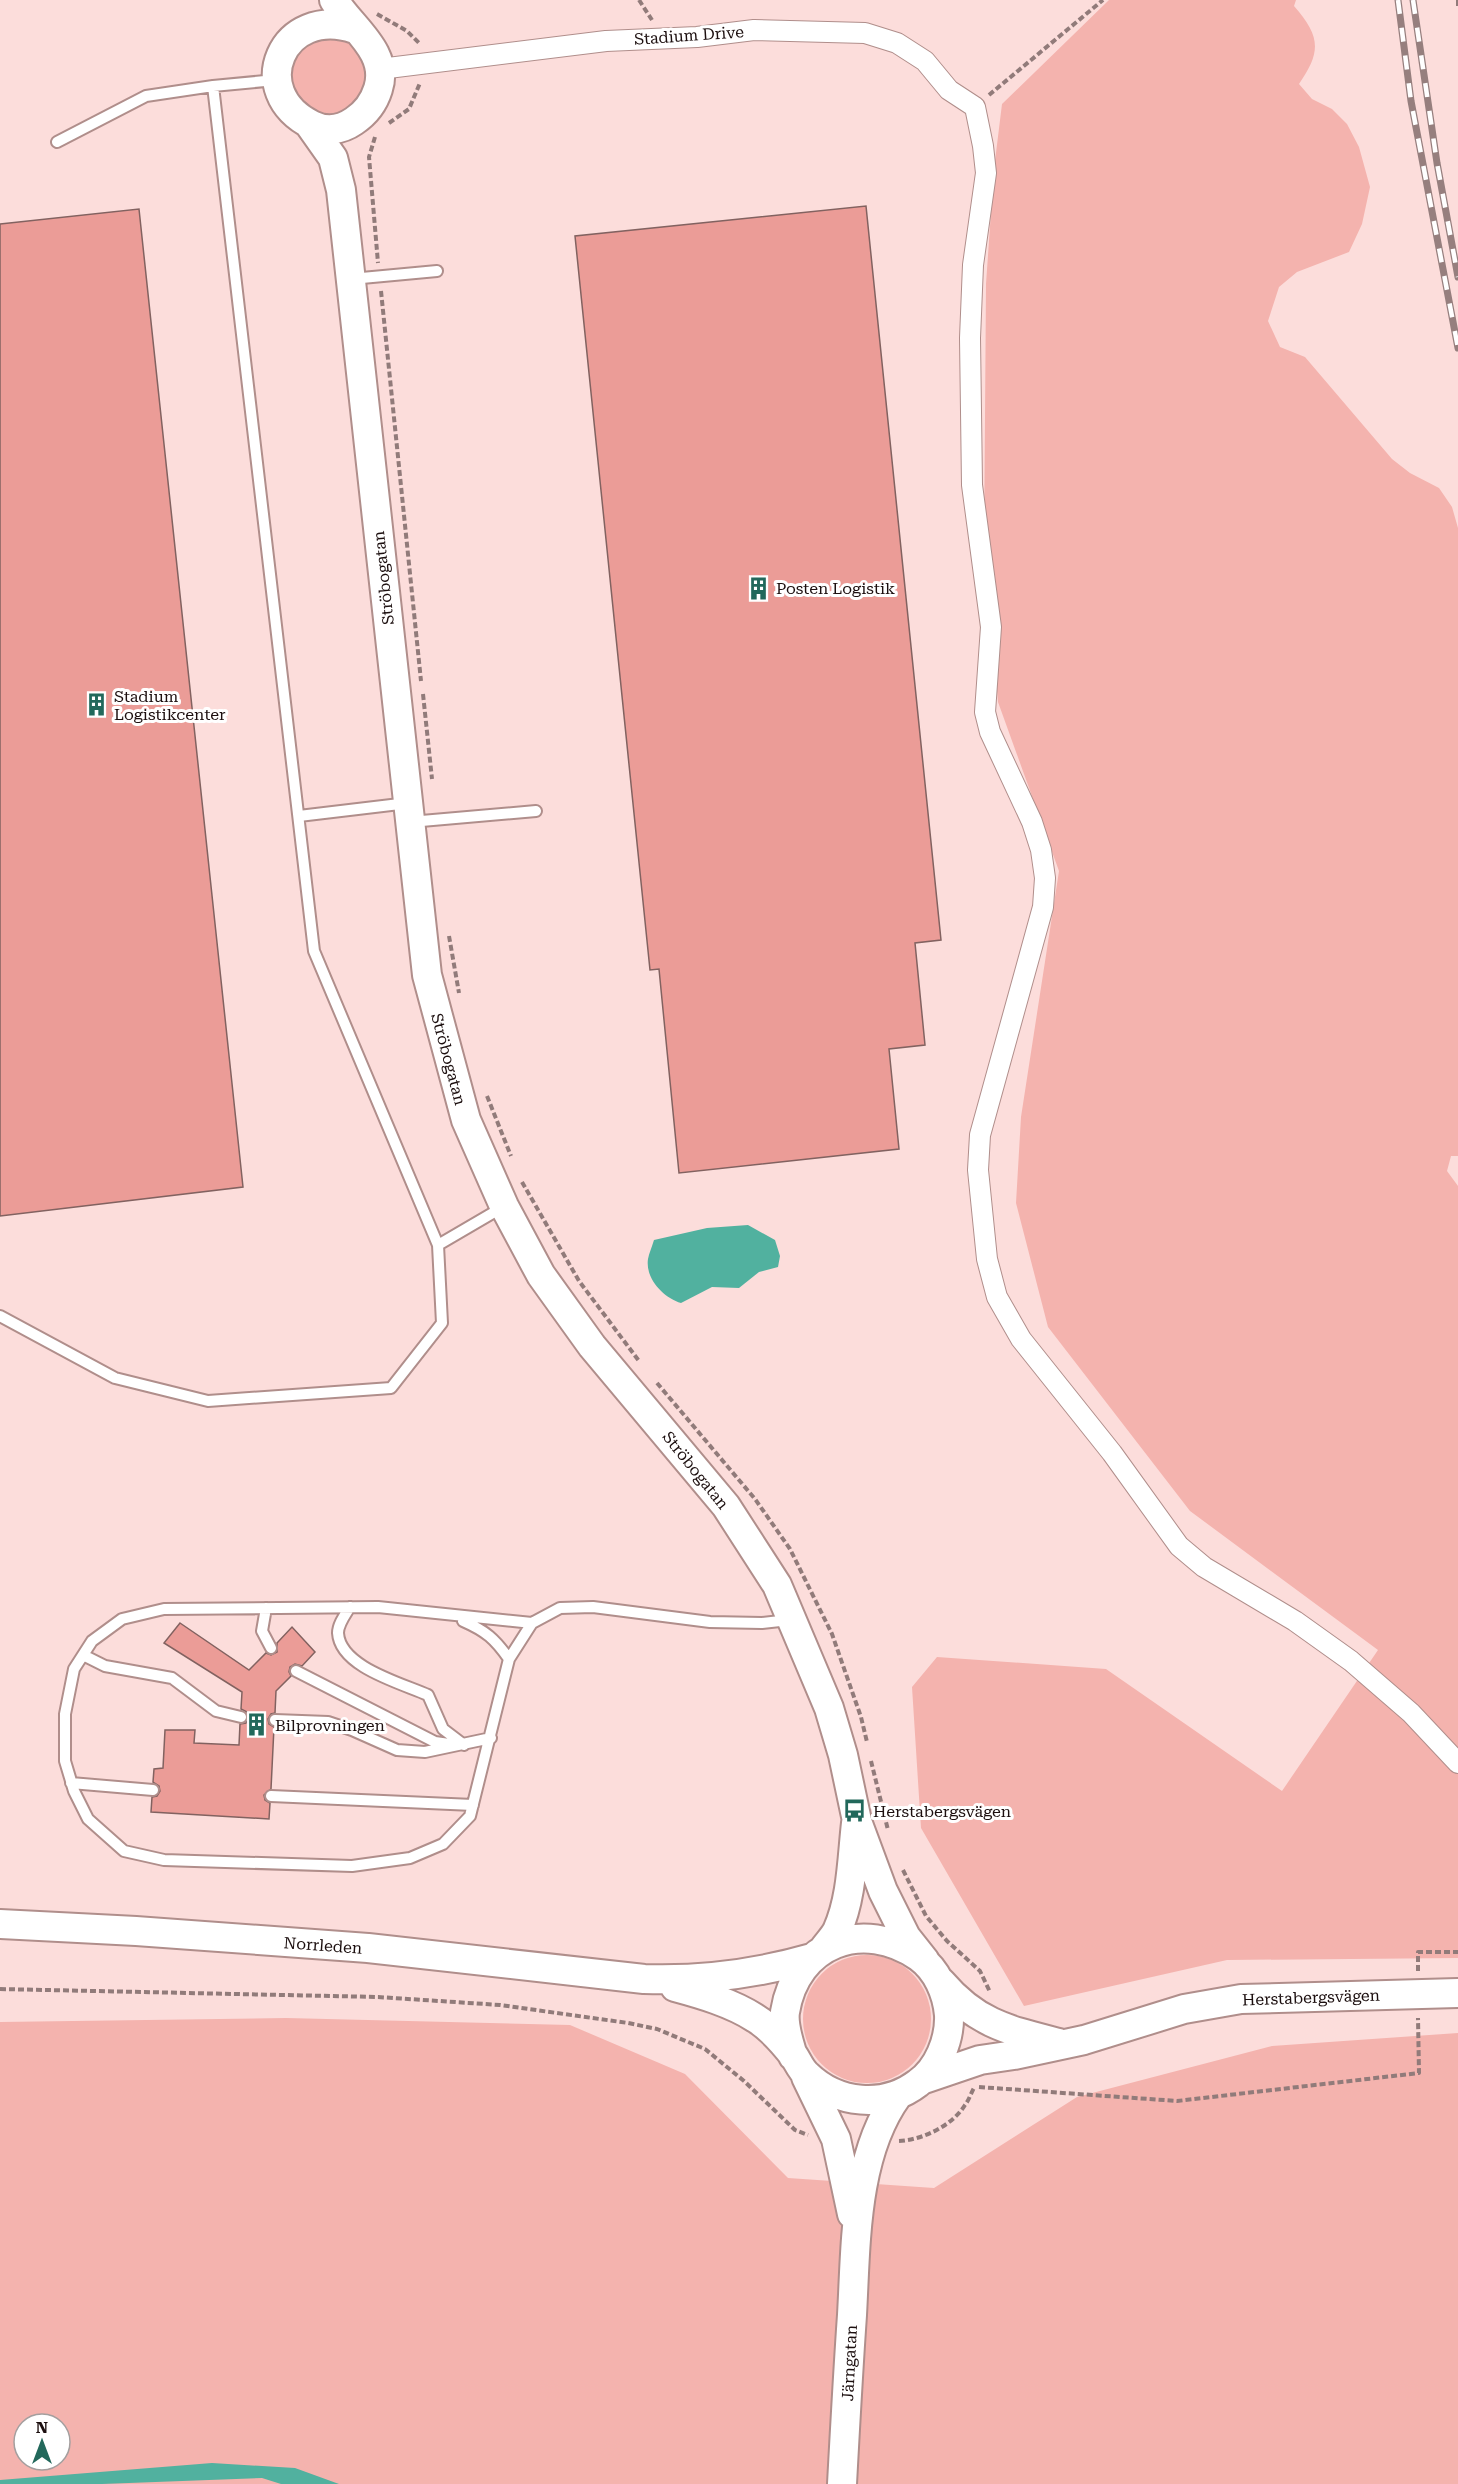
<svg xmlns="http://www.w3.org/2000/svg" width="1458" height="2484" font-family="'Roboto Serif',serif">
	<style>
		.green { fill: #f4b3ae; fill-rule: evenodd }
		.water { fill: #51b19f }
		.building { fill: #eb9c97; stroke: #826260; stroke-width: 1.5 }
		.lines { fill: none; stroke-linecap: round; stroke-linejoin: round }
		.lane-casing { stroke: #b08e8b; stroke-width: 14 }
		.street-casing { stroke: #b08e8b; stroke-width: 22 }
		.secondary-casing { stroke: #b08e8b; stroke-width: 32 }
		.path { stroke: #917b7a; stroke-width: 4; stroke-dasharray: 6 3; stroke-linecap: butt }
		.lane { stroke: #fff; stroke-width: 10 }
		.street { stroke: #fff; stroke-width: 20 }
		.secondary { stroke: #fff; stroke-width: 28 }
		.rail-casing { stroke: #967f7e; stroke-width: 7 }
		.rail { stroke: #fff; stroke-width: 4.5; stroke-dasharray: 14; stroke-linecap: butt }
		.labels { text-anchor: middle; stroke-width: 6; stroke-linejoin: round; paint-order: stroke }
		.street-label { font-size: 16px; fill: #1c0f0f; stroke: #fff }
		.poi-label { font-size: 16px; fill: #1c0f0f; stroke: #fff; text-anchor: start }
	</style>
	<rect width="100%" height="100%" fill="#fcdddb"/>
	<path class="green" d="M1109 0H1296L1294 6C1320 36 1322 51 1299 84L1312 99 1332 109 1347 124 1359 147 1370 187 1362 224 1349 252 1297 272 1279 287 1268 321 1280 347 1305 357 1392 459 1410 473 1439 488 1452 507 1458 528V1156H1451L1447 1171 1458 1186V1958L1227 1960 1024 2006 921 1828 912 1687 937 1657 1106 1669 1282 1791 1378 1650 1190 1511 1048 1327 1016 1203 1021 1117 1059 871 998 702 984 551 986 284 994 169 1002 104Z
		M342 37 356 45 370 74 360 104C323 122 323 122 292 95L290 64 310 40Z
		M803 2019a64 64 0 1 1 128 0a64 64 0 1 1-128 0Z
		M286 2018 570 2025 685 2074 788 2178 934 2188 1077 2097 1272 2046 1458 2033V2484H0V2022ZM24 2424H60V2460H24Z"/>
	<path class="water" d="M748 1225 775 1240 780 1256 778 1267 759 1272 739 1288 712 1287 681 1303C664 1298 645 1279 648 1259 649 1253 652 1247 654 1240L707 1228Z
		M212 2463 295 2468 339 2484H281L262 2478 102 2484H0V2480Z"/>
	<path class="building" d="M866 206 941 940 915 943 925 1045 889 1049 899 1149 679 1173 659 969 650 970 575 236Z
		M139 209 243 1187 0 1216V224Z
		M180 1623 249 1670 266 1653 271 1655 277 1652V1643L292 1627 315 1652 302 1666 295 1664 290 1667 289 1672 291 1676 276 1691 275 1713 271 1714 268 1719 269 1724 274 1727 271 1789 264 1795 265 1800 270 1803 269 1819 151 1812 152 1797 157 1796 160 1791 159 1786 153 1782 154 1769 163 1768 165 1730H195L194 1743 239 1745 240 1724 246 1723 248 1718 247 1712 241 1709 242 1692 164 1643Z"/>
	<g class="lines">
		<defs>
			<path id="lane" d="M57 142 146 96 213 86
				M351 279 437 271
				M299 816 408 803
				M410 822 536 811
				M438 1245 503 1207
				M0 1316 115 1378 208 1401 391 1388 442 1323 438 1245 314 951 213 86 276 80
				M350 1607C345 1615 338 1624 338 1633 340 1667 401 1683 428 1695L443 1729 464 1745
				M266 1608 262 1631 271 1648
				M463 1621C486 1631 495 1639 509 1659
				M532 1623 378 1607 164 1609 122 1619 92 1641 74 1669 65 1714V1761L74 1791 88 1819 124 1851 164 1860 352 1866 410 1858 443 1844 470 1816 509 1659 532 1623 560 1608 593 1607 710 1622 762 1623 789 1620
				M83 1655 105 1666 172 1678 216 1711 241 1717
				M296 1671 435 1742 449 1744
				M275 1720 328 1722 352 1730 397 1750 425 1752 491 1738
				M71 1783 153 1790
				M271 1796 473 1805"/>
			<path id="street" d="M380 69 606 41 697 37 754 30 865 33 897 43 925 61 949 90 975 107 983 146 986 173 973 265 970 338 972 485 991 627 985 712 990 732 1032 822 1041 850 1045 878 1043 907 980 1135 978 1170 987 1259 997 1297 1021 1339 1112 1453 1179 1546 1204 1567 1295 1621 1351 1661 1411 1713 1458 1763"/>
			<path id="secondary" d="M334 0C351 28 390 52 378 89 374 102 366 113 354 121 341 130 326 132 312 125 245 92 282 4 355 29
				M309 124 333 158 341 190 427 975 466 1120 504 1206 541 1275 592 1346 726 1506 777 1585 829 1708 843 1755 857 1821 883 1891 906 1937 925 1961
				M0 1924 136 1931 368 1948 644 1979C702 1981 756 1974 812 1958
				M823 1950C827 1944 834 1937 837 1931 852 1898 852 1858 856 1823
				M941 1982C977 2024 1008 2030 1059 2043
				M675 1987C701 1994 732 2003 755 2018 770 2027 783 2042 794 2056 798 2062 801 2070 807 2075 837 2104 884 2109 918 2083 938 2069 950 2040 949 2015 947 1993 937 1970 919 1957 863 1918 796 1943 785 2012 783 2026 789 2042 793 2056
				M806 2077 836 2139 852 2214
				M924 2079 980 2060 1014 2055 1084 2040 1184 2009 1241 1999 1458 1993
				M842 2484C845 2428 848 2372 852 2315 856 2244 854 2155 898 2095"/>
		</defs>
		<use href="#lane" class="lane-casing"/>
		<use href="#street" class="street-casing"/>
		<use href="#secondary" class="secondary-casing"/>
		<path class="path" d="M639 0 652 20
			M1458 0V7
			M377 14 407 31 420 44
			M989 95 1103 0
			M389 123 409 109 420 83
			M375 137 369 157 378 263
			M381 291 421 681
			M423 694 432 779
			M449 936 459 993
			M487 1096 511 1156
			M522 1182 579 1281 639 1361
			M657 1383 755 1499 790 1549 832 1634 861 1717 867 1742
			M871 1761 888 1830
			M903 1870 926 1916 947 1941 980 1971 990 1992
			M1418 1971V1952H1458
			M0 1989 378 1997 500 2005 628 2023 657 2029 705 2049 744 2081 795 2130 808 2135
			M979 2087 1177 2101 1419 2073 1418 2018
			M899 2141C922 2140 952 2126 965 2105 969 2100 971 2093 974 2088"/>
		<use href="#lane" class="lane"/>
		<use href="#street" class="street"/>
		<use href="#secondary" class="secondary"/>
		<defs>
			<path id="rail" d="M1398 0 1411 101 1458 348
				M1413 0 1437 163 1458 277"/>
		</defs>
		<use href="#rail" class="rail-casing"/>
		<use href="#rail" class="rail"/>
	</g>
	<defs>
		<symbol id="building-bare" viewBox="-9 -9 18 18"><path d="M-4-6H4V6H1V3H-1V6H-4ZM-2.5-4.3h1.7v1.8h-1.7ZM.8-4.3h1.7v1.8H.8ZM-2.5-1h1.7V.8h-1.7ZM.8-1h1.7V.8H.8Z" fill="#22685b" stroke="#fff" stroke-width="2.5" paint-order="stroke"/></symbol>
		<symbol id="bus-bare" viewBox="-9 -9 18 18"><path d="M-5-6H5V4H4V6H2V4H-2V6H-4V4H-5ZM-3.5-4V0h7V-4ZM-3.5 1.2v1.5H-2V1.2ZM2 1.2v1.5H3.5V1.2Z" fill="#22685b" stroke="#fff" stroke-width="2.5" paint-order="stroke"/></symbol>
	</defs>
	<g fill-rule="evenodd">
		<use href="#building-bare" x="742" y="572" width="33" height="33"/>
		<use href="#building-bare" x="80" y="688" width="33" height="33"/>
		<use href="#building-bare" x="240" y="1708" width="33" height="33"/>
		<use href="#bus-bare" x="838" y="1794" width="33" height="33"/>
	</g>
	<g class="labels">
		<g class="street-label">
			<text transform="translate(689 35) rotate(-4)" y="6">Stadium Drive</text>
			<text transform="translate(383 578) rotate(-96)" y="6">Ströbogatan</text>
			<text transform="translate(449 1059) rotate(75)" y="6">Ströbogatan</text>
			<text transform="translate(696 1470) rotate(51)" y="6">Ströbogatan</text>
			<text transform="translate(323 1945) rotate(4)" y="6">Norrleden</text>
			<text transform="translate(1311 1997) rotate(-2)" y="6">Herstabergsvägen</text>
			<text transform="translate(849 2363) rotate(-87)" y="6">Järngatan</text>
		</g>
		<g class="poi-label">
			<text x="776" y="594">Posten Logistik</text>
			<text x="114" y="702">Stadium<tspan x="114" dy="18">Logistikcenter</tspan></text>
			<text x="275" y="1731">Bilprovningen</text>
			<text x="873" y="1817">Herstabergsvägen</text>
		</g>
	</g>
	<g transform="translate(42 2442)"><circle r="28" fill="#ffffff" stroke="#a49f9f" stroke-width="1.5"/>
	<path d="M0-4.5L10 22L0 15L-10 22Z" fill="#22685b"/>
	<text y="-9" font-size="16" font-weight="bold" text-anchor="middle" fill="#1c0f0f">N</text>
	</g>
</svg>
